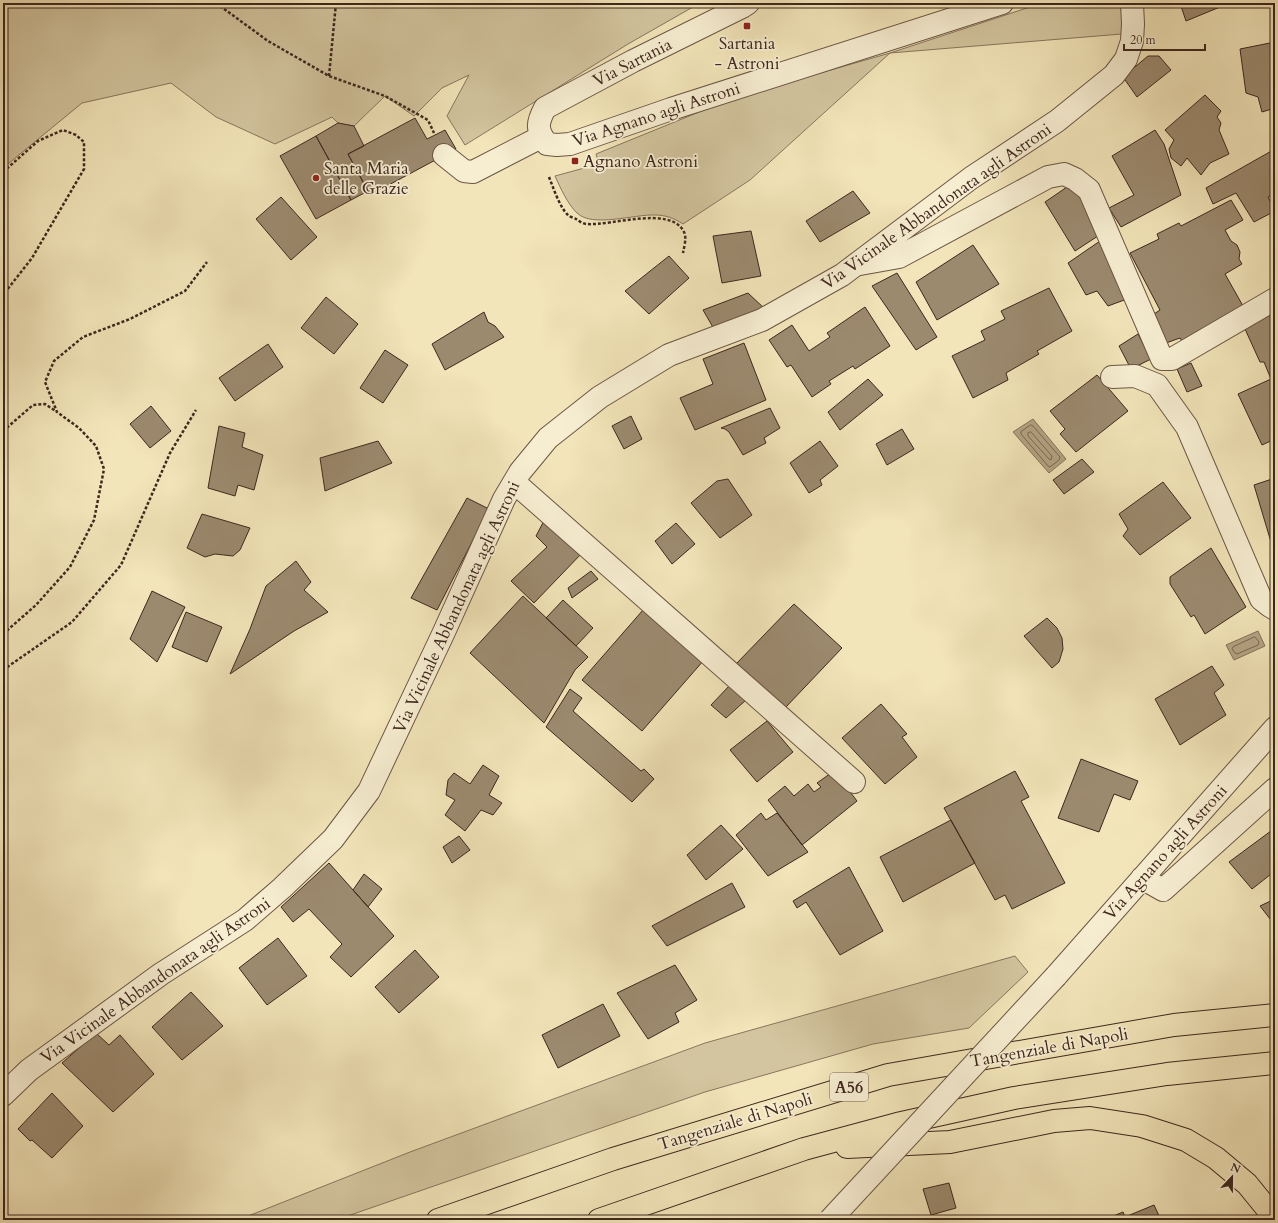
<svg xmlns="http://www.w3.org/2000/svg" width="1278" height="1223" font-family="Cardo,serif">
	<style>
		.green { fill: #d3c59f; stroke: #88765e }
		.water { fill: #b5a484; stroke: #85725b }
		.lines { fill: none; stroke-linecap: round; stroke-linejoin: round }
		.shore { stroke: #7a6651; stroke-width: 1 }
		.building { fill: #9c8a6f; stroke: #3e271e }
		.minor-casing { stroke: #6b5645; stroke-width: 24 }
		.highway-casing { stroke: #3e271e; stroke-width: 24 }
		.path { stroke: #3e271e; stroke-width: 2.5; stroke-dasharray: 3 2; stroke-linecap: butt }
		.minor { stroke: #f7eed2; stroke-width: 22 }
		.highway { stroke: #f2e5b9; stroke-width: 22 }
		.minor-bridge-casing { stroke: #6b5645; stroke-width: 24; stroke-linecap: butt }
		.minor-bridge { stroke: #f7eed2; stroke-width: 22 }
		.poi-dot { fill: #8f2418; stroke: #f7eed2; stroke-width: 1.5 }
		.labels { text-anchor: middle; stroke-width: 3.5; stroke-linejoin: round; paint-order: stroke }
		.shield { fill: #f7eed2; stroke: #766354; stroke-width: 1 }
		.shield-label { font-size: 16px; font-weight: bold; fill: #3e271e }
		.poi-label { font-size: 17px; fill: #3e271e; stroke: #f7eed2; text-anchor: start }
		.street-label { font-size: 17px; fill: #3e271e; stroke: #f7eed2 }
	</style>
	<rect width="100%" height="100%" fill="#f2e5b9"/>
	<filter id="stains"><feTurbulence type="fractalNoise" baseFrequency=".005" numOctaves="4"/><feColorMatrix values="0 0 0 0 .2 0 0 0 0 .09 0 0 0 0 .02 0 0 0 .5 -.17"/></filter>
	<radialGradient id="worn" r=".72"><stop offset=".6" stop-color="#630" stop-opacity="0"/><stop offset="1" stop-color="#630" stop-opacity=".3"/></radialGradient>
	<path class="green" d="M3 3H700L628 44 465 145 447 116 469 75 442 88 414 116 385 96 354 126 338 123 332 117 275 144 216 117 171 83 82 103 3 168Z
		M1042 3H1122V34L890 53 750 180 683 224C674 218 665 215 655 215 635 214 592 228 577 213 567 203 561 189 555 176L599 164 596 154 736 97 890 53Z
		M1015 956 1028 972 969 1028 873 1044 705 1092 336 1220H238L410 1152 705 1043Z"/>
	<path class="water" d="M1033 419 1066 459 1049 473 1013 432Z
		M1258 631 1265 646 1234 660 1226 645Z"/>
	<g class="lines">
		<path class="shore" d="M1031 425 1033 426 1060 457 1059 460 1050 467 1048 466 1021 434V432Z
			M1031 432 1052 456 1051 460 1049 459 1028 436V433Z
			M1255 637 1259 642 1258 645 1237 654 1235 653 1232 649 1233 647Z"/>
	</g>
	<path class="building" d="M1180 3H1218L1220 7 1186 21Z
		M1275 42V108L1262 112 1258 97 1246 93 1240 49Z
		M1148 56H1159L1171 70 1137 97 1123 77Z
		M1205 95 1221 111 1217 117 1221 123 1219 130 1229 154 1210 163 1201 175 1187 158 1181 166 1171 158 1169 149 1174 140 1165 130Z
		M415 118 427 139 445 130 456 149 370 195 348 154Z
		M338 123 354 126 364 146 348 154 368 191 351 200 316 136Z
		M1155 130 1164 144 1181 195 1121 227 1109 208 1134 195 1112 156Z
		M316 136 351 200 316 219 280 156Z
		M1275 149V193L1268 197 1275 211 1254 222 1236 193 1213 204 1206 188Z
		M1067 187 1076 192 1083 198 1101 234 1075 251 1045 202Z
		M853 191 870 213 820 242 806 221Z
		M281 197 317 237 291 260 256 219Z
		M1231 200 1243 220 1225 230 1231 241 1237 245 1240 252 1239 259 1242 264 1225 274 1243 306 1182 341 1180 338 1166 343 1154 314 1160 310 1130 253 1159 239 1157 234 1179 223 1181 226Z
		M751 231 761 276 722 283 713 236Z
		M1100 241 1127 299 1108 306 1097 291 1086 295 1068 263Z
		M973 245 999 284 937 320 916 282Z
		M669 256 689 278 649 314 625 291Z
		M897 273 937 337 916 350 872 286Z
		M1049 288 1072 331 1037 351 1039 354 1006 373 1008 380 973 398 952 356 985 340 981 331 1005 319 1001 311Z
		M748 293 765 309 714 329 703 310Z
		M326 297 358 324 334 354 301 328Z
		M865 307 890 346 855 369 853 366 829 381 831 384 812 397 791 365 787 367 769 340 792 325 809 351 830 337 827 333Z
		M1275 311V351L1271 353 1275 362V439L1262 445 1238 394 1271 379 1264 362H1260L1245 329Z
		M484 312 488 322 495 326 504 337 445 370 432 344Z
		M1138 334 1151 359 1131 369 1119 346Z
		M744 343 766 400 695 430 680 398 713 384 703 359Z
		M268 344 283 367 235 401 219 378Z
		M385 350 408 365 383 403 360 388Z
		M1191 363 1202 386 1187 392 1177 369Z
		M1097 375 1128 411 1076 452 1060 434 1065 429 1050 411Z
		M868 379 883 395 840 430 828 412Z
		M151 406 171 431 150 448 130 424Z
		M770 408 780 428 764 438 766 443 743 455 729 432 725 429 721 428Z
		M631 416 642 439 624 449 612 426Z
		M219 426 245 433 242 447 263 455 254 490 238 485 235 496 208 488Z
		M902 429 914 449 887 465 876 444Z
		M378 441 392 463 325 491 320 458Z
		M820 441 838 466 820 480 822 485 809 493 790 463Z
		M1082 459 1094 472 1064 494 1053 480Z
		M1275 478V541L1271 542 1254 485Z
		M728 479 752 515 720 538 691 503 717 481Z
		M1163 482 1191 518 1140 555 1123 536 1128 529 1119 514Z
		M467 498 489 509 437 610 411 598Z
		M202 514 250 528 240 550 233 556 215 554 205 557 187 548Z
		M546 517 583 552 534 603 511 581 547 547 536 536Z
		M676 523 695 544 672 564 655 541Z
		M1211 548 1246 607 1205 634 1194 615 1191 617 1170 584V577Z
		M296 561 311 582 304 590 328 612 294 631 230 674 250 629 266 586Z
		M591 571 598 579 572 598 568 588Z
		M152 591 185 607 157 662 130 639Z
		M523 596 588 657 575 670 544 723 470 653Z
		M563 600 593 628 576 646 546 618Z
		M794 604 842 648 785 708 736 664Z
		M643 610 704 660 642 731 582 680Z
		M186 612 222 627 207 662 172 647Z
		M1047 618 1057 628 1062 638 1063 649 1059 662 1052 668 1024 636Z
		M1212 666 1224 685 1214 693 1226 715 1180 745 1155 699Z
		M730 685 746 700 726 718 711 705Z
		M570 689 582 698 573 711 641 771 644 769 654 779 632 802 546 727Z
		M881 704 907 734 902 737 917 757 885 784 842 738Z
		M767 721 793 752 757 782 730 750Z
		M1081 759 1138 781 1130 800 1114 794 1099 832 1058 818Z
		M483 765 499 776 489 795 502 803 493 815 481 810 465 831 445 815 455 800 446 795 448 780 454 773 470 784Z
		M834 771 857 801 802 845 768 800 785 786 794 796 808 784 814 792 821 787 817 783Z
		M1015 771 1029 797 1021 801 1065 883 1012 909 1005 895 995 900 944 808Z
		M761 813 766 820 777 813 808 852 768 876 736 835Z
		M951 820 975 863 903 902 880 857Z
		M721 825 743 849 706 880 687 855Z
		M1275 828V871L1252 889 1229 862Z
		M459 836 470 850 452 863 443 847Z
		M329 863 394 936 351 977 330 957 342 944 309 909 293 922 281 907Z
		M849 867 883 931 840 955 806 902 797 908 793 901Z
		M364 874 382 889 368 907 353 890Z
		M732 883 745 907 667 946 652 926Z
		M1275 899V924H1274L1260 906Z
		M278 938 307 976 267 1005 239 968Z
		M415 950 439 977 399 1013 375 987Z
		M675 965 697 1000 675 1013 679 1022 648 1039 617 993Z
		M191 992 223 1026 182 1060 152 1027Z
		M603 1004 620 1036 558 1068 542 1035Z
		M96 1033 109 1045 120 1035 154 1074 113 1112 62 1063Z
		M52 1093 83 1126 52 1158 32 1140 30 1141 18 1129Z
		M949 1183 956 1208 931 1215 923 1189Z
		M1154 1205 1161 1220H1104L1123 1212 1125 1217Z"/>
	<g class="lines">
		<defs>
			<path id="minor" d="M748 3 742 7 633 61 545 108C537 123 536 130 547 144L557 145 570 144 671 109 1002 3
				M444 155 464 171 473 172 541 137
				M860 264 899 257 1048 177 1064 174 1075 179 1089 190 1162 359H1172L1275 299
				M1112 377 1135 376 1157 385 1187 427 1261 599 1270 606 1275 609
				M514 482 854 782
				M1142 878 1163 890 1275 789
				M1056 976 1275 728
				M3 1095 29 1070 161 974 245 920 282 888 333 839 369 791 444 632 504 499 520 472 548 438 600 397 669 355 762 320 842 275 971 178 1057 121 1114 75 1126 59 1132 41 1133 24 1132 3"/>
			<path id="highway" d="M847 1147 950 1142 1054 1121 1090 1118 1142 1126 1186 1140 1216 1158 1247 1184 1269 1211 1273 1220
				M438 1220 613 1159 888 1075 1174 1025 1275 1015
				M599 1220 804 1149 897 1124 1014 1098 1167 1074 1275 1063"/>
		</defs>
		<use href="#minor" class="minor-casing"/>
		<use href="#highway" class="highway-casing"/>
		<path class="path" d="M216 3 268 41 329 76 385 96 428 120 434 133
			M329 76 336 3
			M3 172 38 141 63 130 76 135 84 142V169L32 258 3 295
			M549 177C553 187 560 208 568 215 570 217 574 218 576 219 579 221 583 224 587 224 611 226 671 205 684 232 687 238 684 247 683 253
			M3 431 33 405 45 404 57 412
			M3 634 36 605 70 567 94 520 104 469 96 446 79 428 57 412 45 382 54 361 83 337 130 319 185 291 207 262
			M3 670 72 622 121 565 170 453 196 410"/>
		<use href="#minor" class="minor"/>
		<use href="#highway" class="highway"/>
		<defs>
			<path id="minor-bridge" d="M830 1220 1056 976"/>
		</defs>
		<use href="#minor-bridge" class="minor-bridge-casing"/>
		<use href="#minor-bridge" class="minor-bridge"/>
	</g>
	<g class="poi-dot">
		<rect x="743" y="22" width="8" height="8" rx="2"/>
		<rect x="571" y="157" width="8" height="8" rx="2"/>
		<circle cx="316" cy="178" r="4"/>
	</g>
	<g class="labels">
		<rect class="shield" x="830" y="1073" width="38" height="28" rx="3"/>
		<g class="shield-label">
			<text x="849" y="1093">A56</text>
		</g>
		<g class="poi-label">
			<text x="747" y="49" text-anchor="middle">Sartania<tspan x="747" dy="20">- Astroni</tspan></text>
			<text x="583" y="167">Agnano Astroni</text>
			<text x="324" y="174">Santa Maria<tspan x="324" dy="20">delle Grazie</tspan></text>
		</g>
		<g class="street-label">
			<text transform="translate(632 62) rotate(-27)" y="6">Via Sartania</text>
			<text transform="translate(656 114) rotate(-18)" y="6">Via Agnano agli Astroni</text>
			<text transform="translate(936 206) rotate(-35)" y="6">Via Vicinale Abbandonata agli Astroni</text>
			<text transform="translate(456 607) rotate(-65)" y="6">Via Vicinale Abbandonata agli Astroni</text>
			<text transform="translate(1165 852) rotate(-48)" y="6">Via Agnano agli Astroni</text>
			<text transform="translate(155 980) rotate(-35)" y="6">Via Vicinale Abbandonata agli Astroni</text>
			<text transform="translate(1049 1047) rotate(-10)" y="6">Tangenziale di Napoli</text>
			<text transform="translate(735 1121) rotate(-17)" y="6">Tangenziale di Napoli</text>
		</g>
	</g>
	<rect width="1278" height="1223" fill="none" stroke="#f2e5b9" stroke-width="16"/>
	<rect x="4" y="4" width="1270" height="1215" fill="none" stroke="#3e271e" stroke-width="2"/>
	<rect x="8" y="8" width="1262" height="1207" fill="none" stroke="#3e271e"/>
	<g transform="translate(1232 1177) rotate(22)" stroke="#f7eed2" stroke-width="3" paint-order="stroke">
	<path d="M0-3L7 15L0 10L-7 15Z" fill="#3e271e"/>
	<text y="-6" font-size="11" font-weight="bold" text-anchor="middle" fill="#3e271e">N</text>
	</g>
	<path d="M1124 44v6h81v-6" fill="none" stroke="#3e271e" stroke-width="2"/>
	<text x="1130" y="44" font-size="12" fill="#3e271e" stroke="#f7eed2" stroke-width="3" paint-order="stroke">20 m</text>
	<rect width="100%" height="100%" filter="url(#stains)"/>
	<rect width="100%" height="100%" fill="url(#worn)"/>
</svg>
